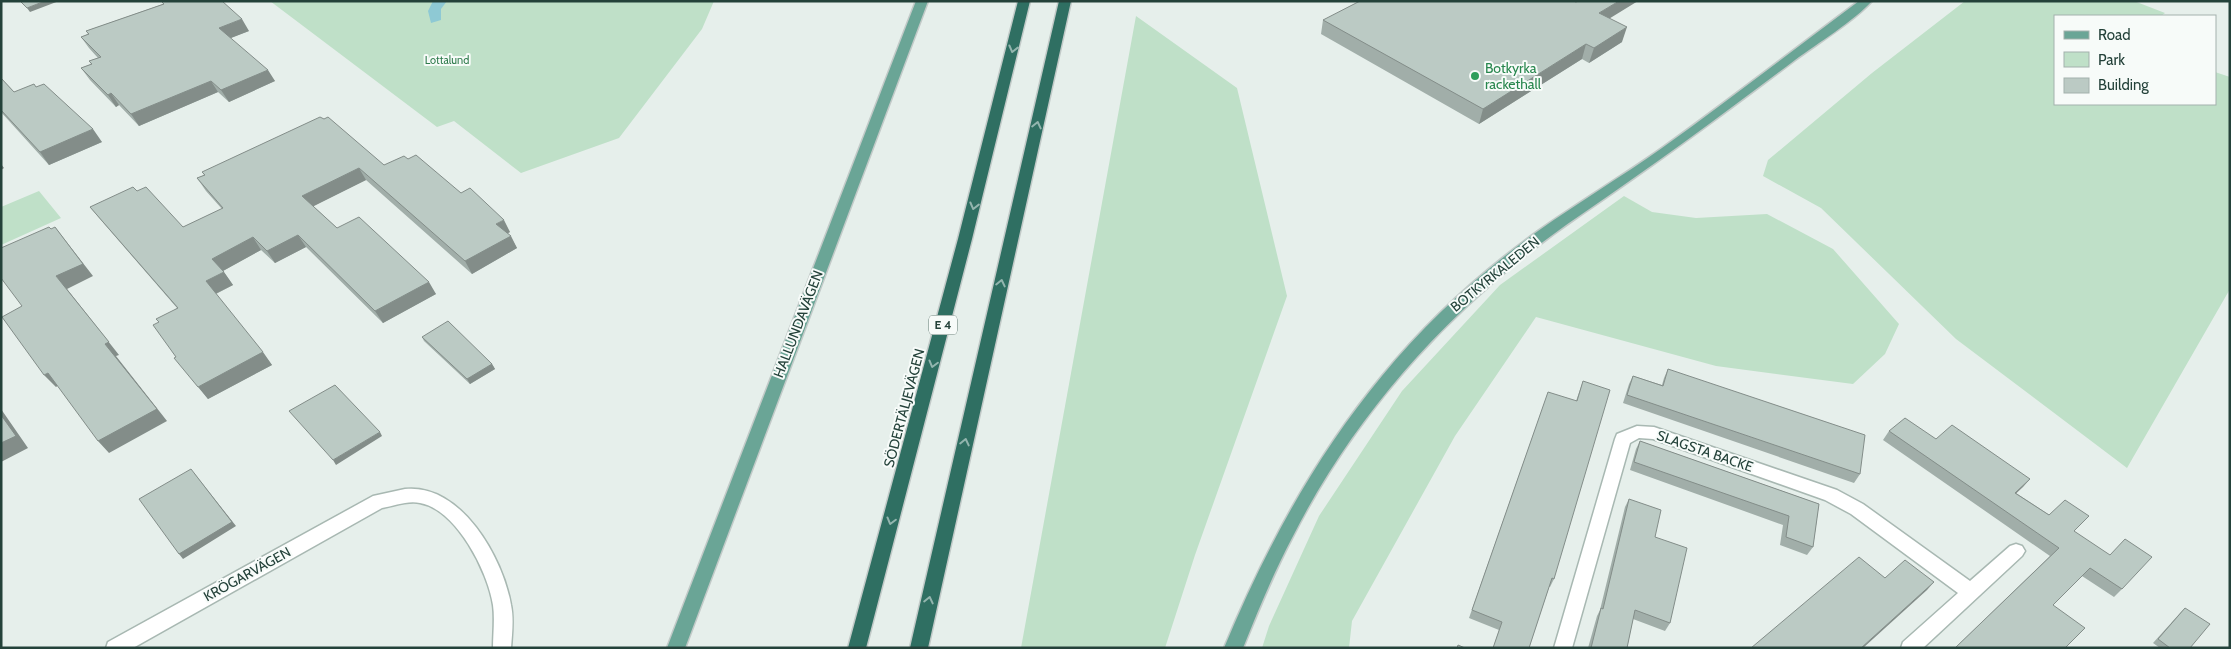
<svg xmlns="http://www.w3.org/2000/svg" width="2231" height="649" font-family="Cabin,sans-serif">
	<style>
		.green { fill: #bfe0c8 }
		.water { fill: #8ec9d4 }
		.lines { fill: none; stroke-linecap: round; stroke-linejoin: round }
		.minor-casing { stroke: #a8b8b2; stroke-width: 3 }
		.major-casing { stroke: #c2cac8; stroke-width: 3 }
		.highway-casing { stroke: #c2cac8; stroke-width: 3 }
		.minor { fill: #fff; fill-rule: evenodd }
		.major { fill: #6aa596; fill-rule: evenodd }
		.highway { fill: #2f6f62; fill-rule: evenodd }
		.wall { fill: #a1aea9 }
		.shaded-wall { fill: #838d89 }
		.building { fill: #bbcac4; stroke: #838d89 }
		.oneway { stroke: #93b5ae }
		.leisure-dot { fill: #2e9e5b; stroke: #f7fbf9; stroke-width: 2 }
		.labels { text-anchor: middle; stroke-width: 4; stroke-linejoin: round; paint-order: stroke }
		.far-park-label { font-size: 11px; fill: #2d7a4b; stroke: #f7fbf9 }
		.shield { fill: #f7fbf9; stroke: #637a73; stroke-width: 1 }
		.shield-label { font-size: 12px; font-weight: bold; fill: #24423a }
		.leisure-label { font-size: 14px; fill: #27864d; stroke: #f7fbf9; text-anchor: start }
		.street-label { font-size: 14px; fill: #24423a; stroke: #f7fbf9 }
	</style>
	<rect width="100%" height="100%" fill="#e6efeb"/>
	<path class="green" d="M270 1H714L702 29 619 138 521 173 454 121 437 127Z
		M1965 1H2134L2165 13 2161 16H2055V104H2215V72L2230 77V289L2127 468 1956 339 1821 208 1763 176 1768 160 1872 73Z
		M1136 16 1237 88 1287 296 1195 555 1165 648H1021Z
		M39 191 61 218 1 245V207Z
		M1624 196 1652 212 1696 218 1767 214 1833 249 1899 324 1885 354 1853 384 1716 366 1536 317 1455 436 1352 621 1349 648H1262L1269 626 1319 516 1402 391 1500 285Z"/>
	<path class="water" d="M433 1H447L441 9V20L431 23 428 11Z"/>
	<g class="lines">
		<defs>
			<path id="minor" d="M1637 426 1654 427 1837 490 1863 504 1970 581 2010 546 2016 544 2022 546 2025 551 2022 556 1923 648H1901L1903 642 1958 593 1851 514 1825 500 1653 439 1639 438 1630 443 1572 648H1554L1615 439 1617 434Z
				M405 489C461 483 503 558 511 605 514 619 512 634 511 648H493C493 634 495 619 493 605 488 572 457 510 420 503 408 500 394 506 382 508L133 648H106L108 642 373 496Z"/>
			<path id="major" d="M916 1H928L685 648H667Z
				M1859 1H1872C1854 21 1818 43 1795 60 1725 113 1654 165 1582 214 1460 297 1358 407 1292 538 1273 574 1258 611 1243 648H1224C1265 550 1314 458 1382 376 1427 321 1481 272 1538 231 1579 202 1621 177 1662 148 1729 100 1793 50 1859 1Z"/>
			<path id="highway" d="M1018 1H1030L972 239 866 648H848L958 239Z
				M1059 1H1071L928 648H910Z"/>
		</defs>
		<use href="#minor" class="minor-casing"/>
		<use href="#major" class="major-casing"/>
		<use href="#highway" class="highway-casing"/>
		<use href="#minor" class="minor"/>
		<use href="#major" class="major"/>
		<use href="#highway" class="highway"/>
	</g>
	<path class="wall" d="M162 2 249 31 230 38 275 81 229 102 218 92 139 126 119 105 116 107 90 80 81 68 91 64 89 61 98 58 89 48 81 37 88 34 86 31 163 4Z
		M1610 19 1622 42 1589 63 1582 59 1479 124 1321 34 1323 20Z
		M1 78 14 92 102 142 49 165 1 112Z
		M384 165 510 232 508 233 517 248 472 274 366 180 313 206 337 228 436 294 383 323 306 247 275 263 261 250 223 271 233 285 216 294 272 365 208 399 176 357 159 322 177 308 100 219 90 207 137 191 183 227 222 209 206 191 197 178 204 175 202 172Z
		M422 337 492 364 495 369 470 384 424 341Z
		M1668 369 1860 474 1854 483 1623 403 1629 384 1633 376 1662 385 1664 378Z
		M1583 381 1554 579 1550 587H1549L1529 648H1493L1499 630 1469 618 1545 401H1576Z
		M1889 431 1936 439 2030 479 2016 493 2074 531 2122 589 2114 597 2082 576 1955 648 2050 556 1883 440Z
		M1640 441 1819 504 1813 547 1807 555 1780 545 1783 525 1630 470 1636 449Z
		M1629 499 1655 537 1670 623 1665 631 1633 619 1627 648H1588L1597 616 1600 610 1625 507Z
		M2185 608 2190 648H2160L2153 643 2181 612Z"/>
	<path class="shaded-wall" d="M45 1H59L30 12 27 8Z
		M1619 1H1638L1594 28 1599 13Z
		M242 19 249 31 226 40 219 28Z
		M1627 27 1622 42 1589 63 1594 48Z
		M1586 44 1582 59 1479 124 1483 109Z
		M268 70 275 81 229 102 221 90Z
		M211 81 218 92 139 126 131 114Z
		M111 93 119 105 116 107 108 95Z
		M93 129 102 142 49 165 40 152Z
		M1 164 4 168 1 170Z
		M359 168 366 180 310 208 302 196Z
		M504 220 510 232 502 236 496 224Z
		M55 227 93 276 67 289 119 355 116 356 167 421 109 453 98 441 105 344 56 276Z
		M298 235 306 247 275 263 267 251Z
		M511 236 517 248 472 274 465 261Z
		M253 237 261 250 221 272 212 259Z
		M224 272 233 285 215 294 206 281Z
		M429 282 436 294 383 323 375 311Z
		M263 352 272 365 208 399 198 387Z
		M492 364 495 369 470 384 467 379Z
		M48 373 59 385 56 387 44 375Z
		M1 409 28 448 1 462Z
		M380 432 382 436 336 465 333 460Z
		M194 473 236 526 183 559 179 554Z
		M2030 479 2023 487 2008 501 2015 493Z
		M1934 582 1927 590 1863 648H1861Z"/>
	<path class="building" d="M20 1H45L27 8Z
		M164 1H222L242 19 219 28 268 70 221 90 211 81 131 114 111 93 108 95 81 68 92 64 89 61 101 57 81 37 89 34 86 31 164 4 162 2Z
		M1360 1H1573L1576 2 1578 1H1619L1599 13 1627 27 1594 48 1586 44 1483 109 1323 20Z
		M1 78 14 92 34 84 36 87 44 84 93 129 40 152 1 110Z
		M320 117 324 119 328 117 384 165 404 156 408 159 416 155 461 193 470 188 504 220 496 224 511 236 465 261 359 168 302 196 337 228 359 217 429 282 375 311 298 235 267 251 253 237 212 259 224 272 206 281 263 352 198 387 174 358 176 357 153 325 159 322 156 319 178 308 90 207 133 187 137 191 146 187 183 227 223 208 197 178 205 175 202 172Z
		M49 227 51 229 55 227 83 264 56 276 109 342 105 344 157 409 98 441 48 373 44 375 2 317 22 306 1 278V248Z
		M448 321 492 364 467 379 422 337Z
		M1668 369 1865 435 1860 474 1627 395 1633 376 1663 386Z
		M1583 381 1610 390 1554 579 1552 578 1529 648H1493L1502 622 1472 610 1548 392 1577 401Z
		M335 385 380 432 333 460 289 411Z
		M1 415 16 436 1 443Z
		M1905 418 1936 439 1952 425 2030 479 2015 493 2049 515 2065 500 2089 516 2074 531 2110 555 2125 539 2152 557 2122 589 2090 568 2053 605 2085 628 2065 648H1955L2059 548 1889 431Z
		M1640 441 1819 504 1813 547 1786 537 1789 516 1634 462Z
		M191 469 232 522 179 554 139 499Z
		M1629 499 1661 510 1655 537 1687 548 1670 623 1635 610 1627 648H1591L1601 608 1603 609Z
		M1859 557 1885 578 1905 560 1934 582 1861 648H1751Z
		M2185 608 2210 624 2190 648H2170L2158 639Z
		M1458 645 1465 648H1457Z"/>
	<defs><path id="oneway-chevron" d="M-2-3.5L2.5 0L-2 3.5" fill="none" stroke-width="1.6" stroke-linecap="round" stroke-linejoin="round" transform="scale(1.25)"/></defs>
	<g class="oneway">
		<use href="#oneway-chevron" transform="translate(1013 49) rotate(104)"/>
		<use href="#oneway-chevron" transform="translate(1037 125) rotate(-77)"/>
		<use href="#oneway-chevron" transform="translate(974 206) rotate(104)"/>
		<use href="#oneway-chevron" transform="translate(1001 283) rotate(-77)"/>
		<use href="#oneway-chevron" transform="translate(933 364) rotate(105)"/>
		<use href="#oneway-chevron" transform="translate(965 442) rotate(-77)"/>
		<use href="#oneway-chevron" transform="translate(891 521) rotate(105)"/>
		<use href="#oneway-chevron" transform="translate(929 600) rotate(-77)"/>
	</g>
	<circle class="leisure-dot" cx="1475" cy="76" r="5"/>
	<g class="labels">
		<g class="far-park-label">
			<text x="447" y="64">Lottalund</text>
		</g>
		<rect class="shield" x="929" y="315.5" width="28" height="19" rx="4"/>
		<g class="shield-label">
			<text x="943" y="329">E 4</text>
		</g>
		<g class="leisure-label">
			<text x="1485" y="73">Botkyrka<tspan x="1485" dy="16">rackethall</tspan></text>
		</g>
		<g class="street-label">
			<text transform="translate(1495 274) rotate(-39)" y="5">BOTKYRKALEDEN</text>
			<text transform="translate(798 324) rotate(-69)" y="5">HALLUNDAVÄGEN</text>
			<text transform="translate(904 408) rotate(-75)" y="5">SÖDERTÄLJEVÄGEN</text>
			<text transform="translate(1705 451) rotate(19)" y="5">SLAGSTA BACKE</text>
			<text transform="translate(247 574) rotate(-29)" y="5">KRÖGARVÄGEN</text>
		</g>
	</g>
	<rect width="2231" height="649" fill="none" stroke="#24423a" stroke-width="5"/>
	<rect x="2054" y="15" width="162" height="90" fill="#f7fbf9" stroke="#a3b1ad"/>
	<rect x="2064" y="31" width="25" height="8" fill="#6aa596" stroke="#a3b1ad"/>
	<text x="2098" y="40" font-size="15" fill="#24423a">Road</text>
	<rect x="2064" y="52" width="25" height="15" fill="#bfe0c8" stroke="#a3b1ad"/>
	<text x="2098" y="65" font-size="15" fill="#24423a">Park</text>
	<rect x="2064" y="78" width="25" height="15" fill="#bbcac4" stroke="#a3b1ad"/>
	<text x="2098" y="90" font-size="15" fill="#24423a">Building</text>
</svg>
